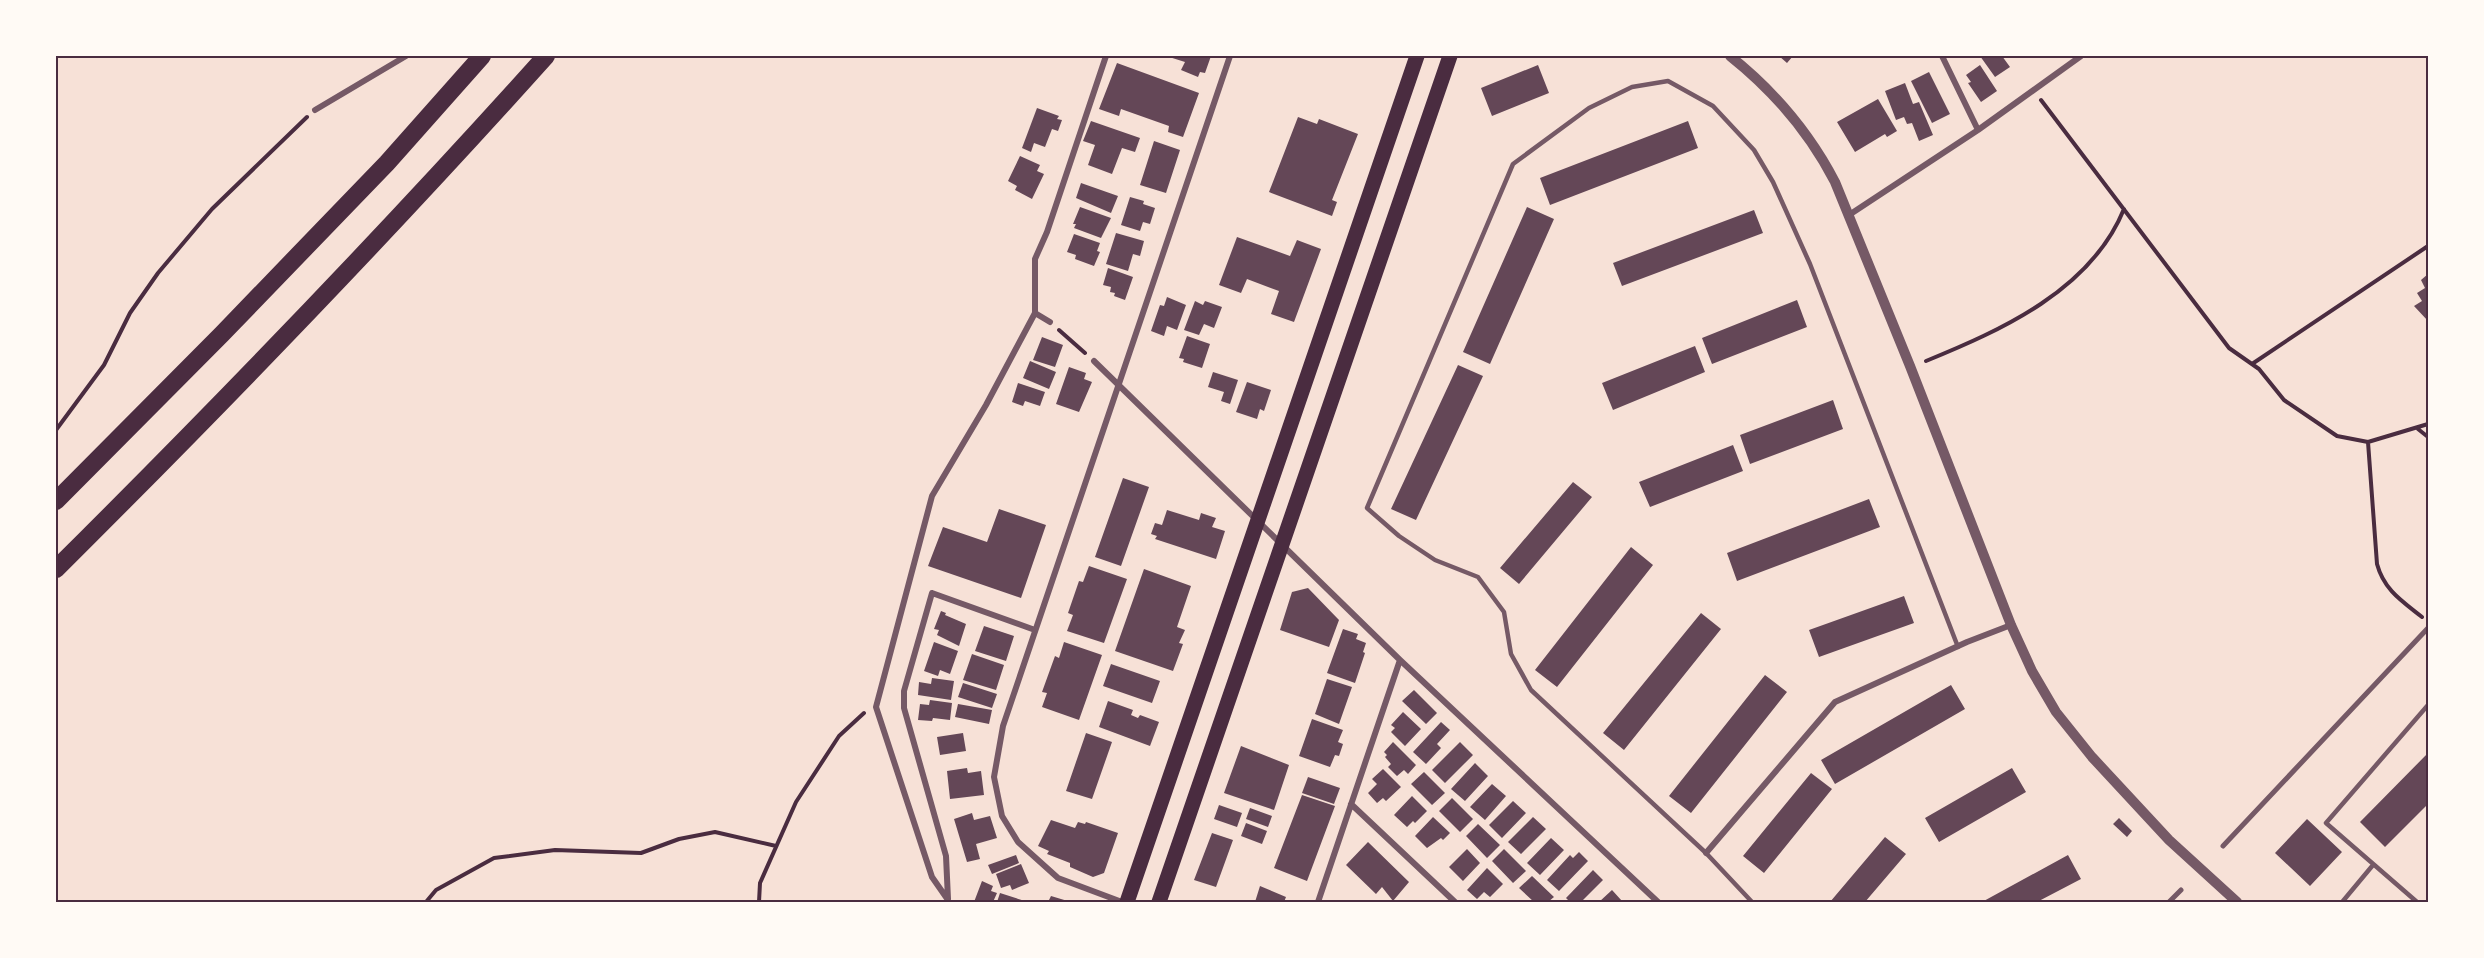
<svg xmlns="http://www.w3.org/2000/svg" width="2484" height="958" font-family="Literata,serif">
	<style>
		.building { fill: #644757 }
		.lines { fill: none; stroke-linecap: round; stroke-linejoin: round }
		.path { stroke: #4a2c40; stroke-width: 4 }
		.service { stroke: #755966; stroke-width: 4.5 }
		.pedestrian { stroke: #755966; stroke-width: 5 }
		.minor { stroke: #755966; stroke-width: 6 }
		.tertiary { stroke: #755966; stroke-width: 10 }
		.primary { stroke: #4a2c40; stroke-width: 15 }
		.motorway { stroke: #4a2c40; stroke-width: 18 }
		.neatline { fill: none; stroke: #4a2c40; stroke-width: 2 }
	</style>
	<rect width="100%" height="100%" fill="#f7e1d7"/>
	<path class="building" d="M1166 56H1211L1205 73 1200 72 1198 77 1181 70 1185 62Z
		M1779 56H1793L1787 63Z
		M1980 56H2002L2010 67 1995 77Z
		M1117 63 1199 93 1183 137 1168 132 1169 126 1121 109 1119 116 1099 109Z
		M1538 65 1549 93 1492 116 1481 88Z
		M1980 65 1997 91 1981 102 1968 83 1971 82 1966 75Z
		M1929 72 1950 114 1932 123 1911 81Z
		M1905 83 1913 104 1919 102 1933 135 1919 141 1912 123 1907 124 1904 117 1896 120 1885 91Z
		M1878 99 1897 131 1887 137 1885 134 1855 152 1837 122Z
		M1037 108 1059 116 1057 119 1062 120 1058 131 1052 129 1045 147 1034 143 1031 152 1022 148Z
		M1298 117 1317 124 1319 119 1358 134 1332 200 1337 202 1332 216 1269 192Z
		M1091 121 1140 138 1135 152 1122 148 1112 174 1088 165 1095 145 1083 141Z
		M1688 121 1698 148 1550 205 1540 178Z
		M1154 141 1180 150 1166 193 1140 185Z
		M1020 156 1040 165 1037 171 1044 174 1032 199 1015 190 1017 186 1008 181Z
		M1081 183 1118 196 1111 213 1076 198Z
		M1130 197 1144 201 1143 204 1155 208 1150 224 1143 222 1140 231 1121 225Z
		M1080 207 1111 218 1101 238 1074 228 1076 224H1073Z
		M1527 207 1554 219 1490 364 1463 352Z
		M1754 210 1763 233 1622 286 1613 263Z
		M1116 233 1144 241 1140 256 1133 254 1128 271 1106 264Z
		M1074 234 1100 243 1097 251 1100 252 1094 266 1075 259 1076 255 1067 252Z
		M1237 237 1290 256 1297 240 1321 249 1294 322 1271 314 1279 291 1247 279 1241 293 1219 285Z
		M1108 268 1133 277 1125 300 1114 296 1115 293 1110 292 1111 287 1103 285Z
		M2428 274V321L2414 306 2422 301 2417 293 2425 288 2421 280Z
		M1167 297 1186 305 1177 330 1167 326 1164 336 1151 331 1160 305 1164 306Z
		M1797 300 1807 327 1712 364 1702 338Z
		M1195 301 1203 305 1205 301 1222 307 1214 328 1204 324 1199 335 1184 330Z
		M1187 336 1210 344 1202 368 1183 362 1184 359 1179 358Z
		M1042 337 1063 345 1055 367 1033 360Z
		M1695 346 1705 372 1613 410 1602 383Z
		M1030 361 1056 372 1049 389 1023 378Z
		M1458 365 1483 376 1416 520 1391 509Z
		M1069 367 1086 373 1084 379 1092 382 1079 412 1056 404Z
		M1213 372 1238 380 1230 404 1221 401 1224 392 1208 387Z
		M1247 382 1271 390 1264 411 1260 409 1257 419 1236 412Z
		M1018 383 1045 392 1040 406 1025 401 1023 406 1012 402Z
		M1833 400 1843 429 1750 464 1740 435Z
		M1733 445 1743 471 1650 507 1639 482Z
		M1123 478 1149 487 1121 566 1095 557Z
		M1573 482 1592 497 1519 584 1500 568Z
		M1869 499 1880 527 1737 581 1727 553Z
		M999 509 1046 525 1021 598 928 566 943 527 987 542Z
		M1167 510 1199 520 1201 513 1216 518 1212 527 1225 531 1216 559 1155 539 1157 536 1151 534 1155 523 1162 525Z
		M1631 547 1653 565 1557 687 1535 670Z
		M1089 566 1127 579 1104 643 1067 631 1073 615 1068 613 1079 581 1083 582Z
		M1144 569 1191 586 1177 627 1185 630 1179 643 1183 644 1173 671 1115 651Z
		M1308 588 1339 620 1329 647 1280 630 1292 592Z
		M1904 596 1914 623 1819 657 1809 630Z
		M941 611 946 613 945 615 966 624 959 646 937 635 939 630 934 629Z
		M1701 613 1721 629 1624 750 1603 733Z
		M984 626 1014 636 1006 661 975 651Z
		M1343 629 1358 634 1356 639 1366 643 1363 652 1365 653 1355 683 1327 673Z
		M934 642 958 651 950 674 940 670 938 676 924 671Z
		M1064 642 1102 655 1079 720 1042 707 1047 693 1042 692 1055 656 1059 658Z
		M972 654 1004 665 996 690 963 680Z
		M1111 664 1160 681 1152 703 1103 686Z
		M1765 675 1787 692 1691 813 1669 796Z
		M932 678 954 681 951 700 918 695 919 682 931 684Z
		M1327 679 1352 687 1339 724 1315 714Z
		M963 683 997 694 992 708 958 697Z
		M1951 685 1965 709 1835 784 1821 760Z
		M1414 690 1437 713 1426 724 1402 701Z
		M930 700 952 703 950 720 933 718 932 721 918 720 920 704 929 705Z
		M1108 701 1133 710 1131 715 1138 718 1140 715 1159 722 1150 746 1099 727Z
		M958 704 992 710 989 724 955 717Z
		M1403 712 1421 729 1405 746 1391 732 1395 728 1391 725Z
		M1312 719 1343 730 1338 742 1343 744 1339 756 1335 755 1330 767 1299 756Z
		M1441 722 1450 730 1437 744 1441 748 1426 764 1413 752Z
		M963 733 966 751 940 755 937 737Z
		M1086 733 1112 742 1092 799 1066 791Z
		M1393 742 1416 765 1408 774 1404 770 1397 776 1388 767 1391 764 1385 757 1387 755 1384 752Z
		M1460 742 1473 755 1445 783 1432 770Z
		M1241 746 1289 765 1274 810 1224 793Z
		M2428 753V804L2385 847 2360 822Z
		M1475 763 1488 776 1465 801 1451 789Z
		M967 768 968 773 981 771 984 795 950 799 947 771Z
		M2012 768 2026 792 1939 842 1925 818Z
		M1383 769 1401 787 1386 801 1383 798 1377 803 1368 793 1377 784 1372 779Z
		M1424 772 1445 793 1432 805 1411 784Z
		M1811 773 1832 789 1764 873 1743 856Z
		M1308 777 1340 788 1334 804 1302 793Z
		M1492 784 1506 796 1485 820 1470 807Z
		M1302 795 1335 806 1307 881 1274 868Z
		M1412 796 1427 811 1415 823 1413 821 1407 827 1394 815Z
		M1452 798 1473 819 1460 832 1439 811Z
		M1513 801 1526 813 1502 838 1489 825Z
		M1219 805 1242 813 1237 827 1214 819Z
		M1250 808 1272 816 1268 827 1246 819Z
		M972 813 974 820 990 816 997 838 976 844 980 859 967 862 954 819Z
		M1433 817 1450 833 1443 840 1441 838 1427 848 1415 836Z
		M1533 817 1546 829 1521 854 1508 842Z
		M2119 818 2132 831 2127 837 2113 824Z
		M2307 819 2342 852 2310 886 2275 853Z
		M1051 820 1075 828 1078 822 1085 824 1086 822 1118 833 1104 873 1093 877 1070 867V863L1047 854 1049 851 1038 846Z
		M1246 823 1267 831 1262 844 1241 836Z
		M1478 824 1500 845 1487 858 1466 836Z
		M1212 833 1233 840 1216 887 1194 880Z
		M1885 837 1906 854 1865 902H1830Z
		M1551 838 1564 850 1540 875 1527 863Z
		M1368 842 1409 882 1393 901 1382 887 1376 894 1346 865Z
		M1467 849 1480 863 1463 881 1449 867Z
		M1504 849 1526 871 1513 883 1492 861Z
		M1579 852 1588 861 1559 891 1547 880 1570 855 1573 858Z
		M1016 855 1019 863 992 874 988 865Z
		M2068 855 2081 879 2037 902H1982Z
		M1021 864 1029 883 1012 890 1010 885 1001 888 996 874Z
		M1487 868 1503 884 1490 897 1484 892 1477 899 1467 890Z
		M1593 870 1603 880 1581 902H1570L1566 898Z
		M1532 876 1554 897 1548 902H1534L1519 888Z
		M982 881 993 886 991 891 997 893 993 902H974Z
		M1260 886 1286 897 1284 902H1255Z
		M1612 890 1622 901 1621 902H1599Z
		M1000 893 1028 902H997Z
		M1051 896 1071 902H1048Z"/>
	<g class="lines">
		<path class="path" d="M2041 100 2229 348 2259 369 2284 400 2337 436 2368 442 2428 424
			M1059 330 1085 353
			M1926 361C2002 330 2091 290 2124 209
			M2252 364 2428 246
			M2418 429 2428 437
			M56 430 104 365 130 313 158 273 212 209 307 117
			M2368 442 2377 564C2384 590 2402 601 2422 617
			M426 902 436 890 494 858 555 850 641 853 679 839 715 832 776 846
			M759 902 760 883 796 802 839 736 864 713"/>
		<path class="service" d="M1752 902 1706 853 1531 690 1511 654 1504 612 1478 577 1435 560 1399 536 1367 508 1513 164 1589 108 1632 87 1668 81 1713 106 1754 150 1773 182 1810 264 1958 647
			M2345 902 2343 901 2373 865
			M2417 902 2326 823 2428 705"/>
		<path class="pedestrian" d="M2223 846 2428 628
			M2169 902 2181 890"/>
		<path class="minor" d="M1942 56 1978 130
			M315 110 406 56
			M1849 215 1978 130 2081 56
			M1035 313 1050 322
			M1094 361 1400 660 1658 902
			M1351 804 1455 902
			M1706 853 1835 702 1967 642 2011 625
			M948 899 946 856 904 708V691L932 593 1035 630
			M948 902V900L932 877 876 707 932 496 986 405 1035 313V259L1047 232 1106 56
			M1122 902 1058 878 1018 842 1002 816 994 777 1003 726 1230 56
			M1318 902 1400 660"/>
		<path class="tertiary" d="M1730 56C1774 91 1809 132 1835 182L1910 366 2011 625 2032 671 2056 712 2092 757 2169 840 2237 902"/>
		<path class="primary" d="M1127 902 1417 56
			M1159 902 1450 56"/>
		<path class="motorway" d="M56 501 222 334 387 163 482 56
			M56 569C224 402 388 232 546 56"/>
	</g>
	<rect width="2484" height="958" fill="none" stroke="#fffaf5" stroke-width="114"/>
	<rect x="57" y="57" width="2370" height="844" class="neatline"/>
</svg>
